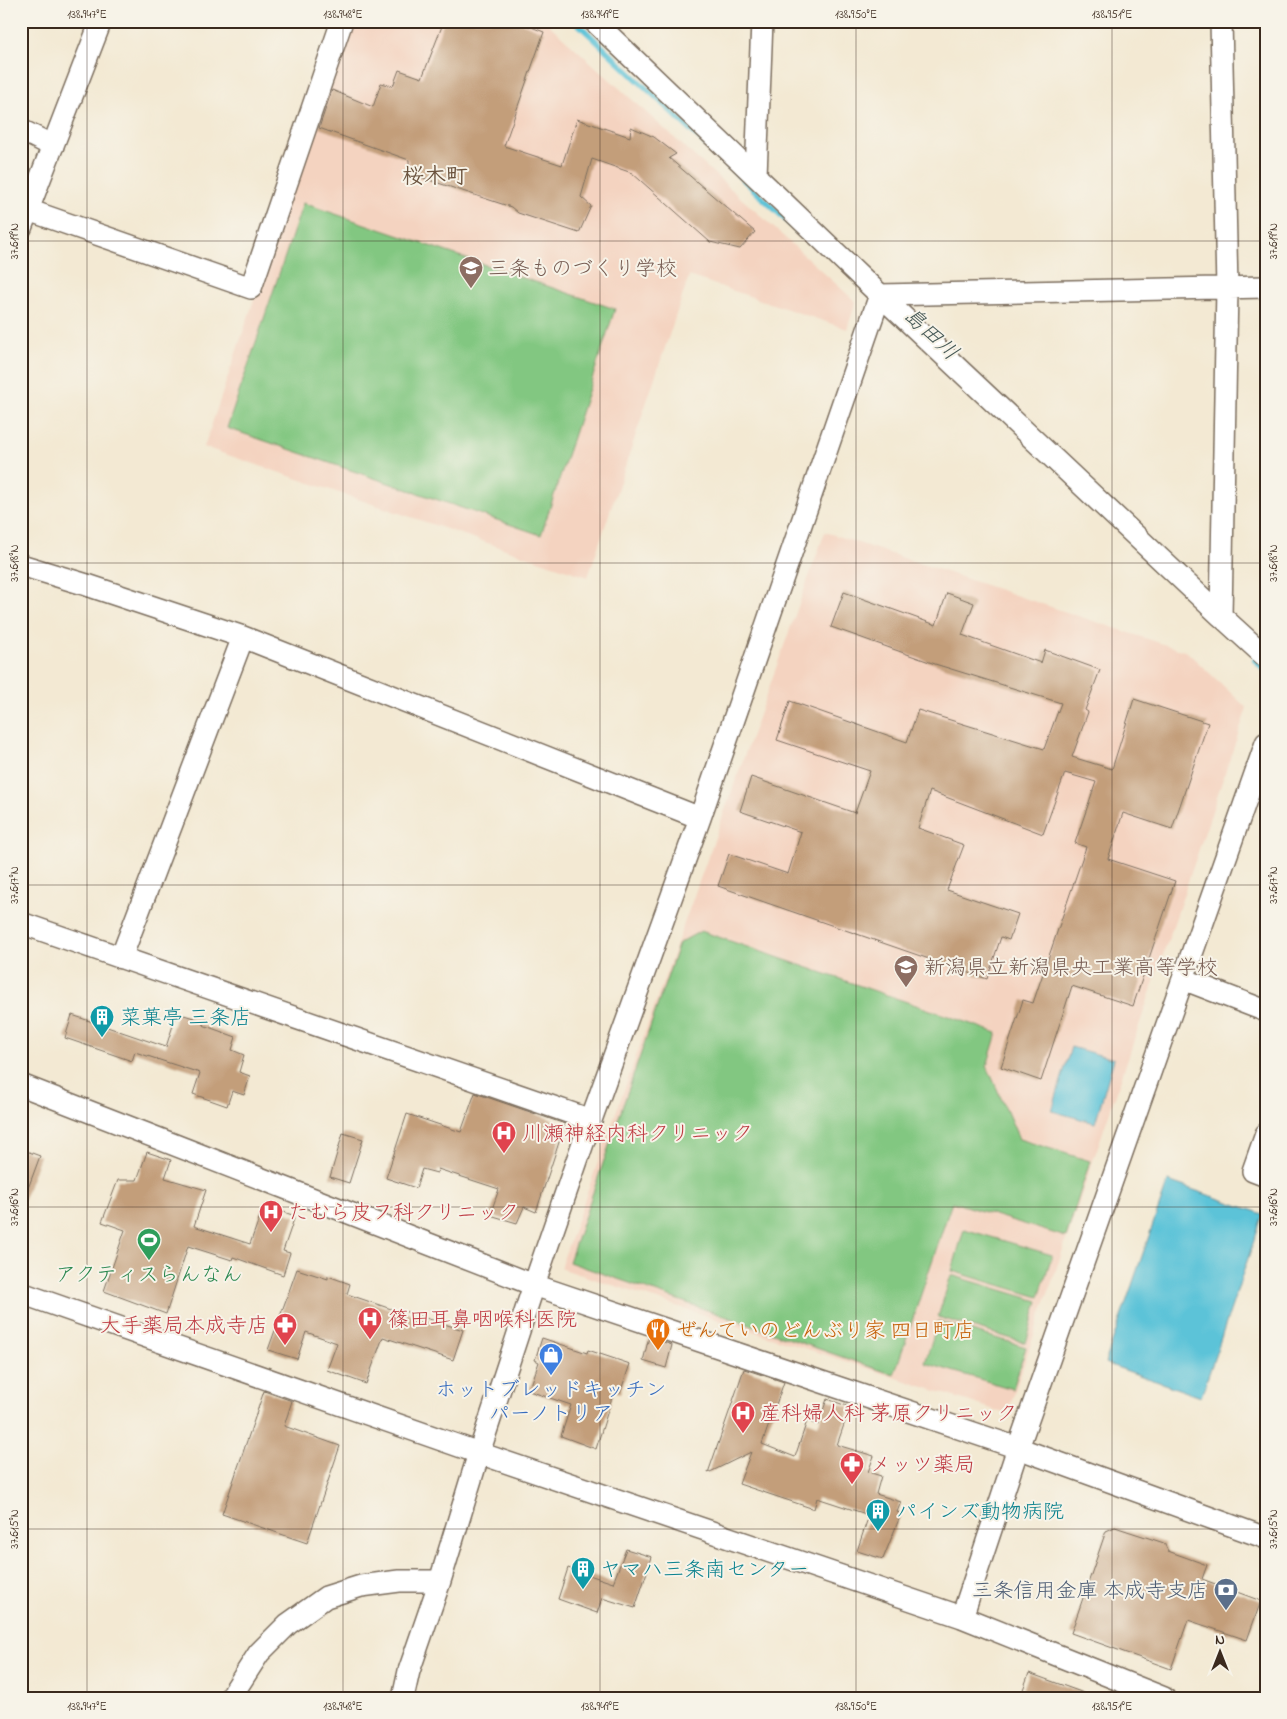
<svg xmlns="http://www.w3.org/2000/svg" width="1287" height="1719" font-family="'Indie Flower','Klee One',sans-serif">
	<style>
		.built { fill: #f4d3c0 }
		.green { fill: #82c781; stroke: #5e7850 }
		.water { fill: #5cc3d8; stroke: #4c767b }
		.lines { fill: none; stroke-linecap: round; stroke-linejoin: round }
		.stream { stroke: #5cc3d8; stroke-width: 5.5 }
		.building { fill: #c39e7a }
		.minor-casing { stroke: #7b6d5d; stroke-width: 24 }
		.minor { stroke: #fff; stroke-width: 21 }
		.ticks { fill: none; stroke: #3b2a1e; stroke-width: 1; stroke-opacity: 0.45 }
		.labels { text-anchor: middle; stroke-width: 4; stroke-linejoin: round; paint-order: stroke }
		.education-label { font-size: 21px; fill: #785e54; stroke: #f7f3e8; text-anchor: start }
		.culture-label { font-size: 21px; fill: #0d838f; stroke: #f7f3e8; text-anchor: start }
		.health-label { font-size: 21px; fill: #be3a42; stroke: #f7f3e8; text-anchor: start }
		.leisure-label { font-size: 21px; fill: #27864d; stroke: #f7f3e8 }
		.food-label { font-size: 21px; fill: #c56008; stroke: #f7f3e8; text-anchor: start }
		.shop-label { font-size: 21px; fill: #366cbe; stroke: #f7f3e8 }
		.service-label { font-size: 21px; fill: #4e5e75; stroke: #f7f3e8; text-anchor: end }
		.neighbourhood-label { font-size: 22px; font-weight: bold; fill: #6b533e; stroke: #f7f3e8 }
		.water-label { font-size: 22px; font-style: italic; fill: #455856; stroke: #f7f3e8 }
		.neatline { fill: none; stroke: #3b2a1e; stroke-width: 2 }
		.ticks-label { font-size: 12px; text-anchor: middle; fill: #3b2a1e }
	</style>
	<rect width="100%" height="100%" fill="#f7f3e8"/>
	<filter id="ink" filterUnits="userSpaceOnUse"><feTurbulence type="fractalNoise" baseFrequency=".02" numOctaves="2"/><feDisplacementMap in="SourceGraphic" scale="10" xChannelSelector="R" yChannelSelector="G"/><feConvolveMatrix kernelMatrix="1 2 1 2 8 2 1 2 1" color-interpolation-filters="sRGB"/></filter>
	<filter id="wash" filterUnits="userSpaceOnUse"><feTurbulence type="fractalNoise" baseFrequency=".0096" numOctaves="4" result="noise"/><feDisplacementMap in="SourceGraphic" scale="20" xChannelSelector="R" yChannelSelector="G"/><feGaussianBlur stdDeviation="1.12" result="paint"/><feColorMatrix in="noise" values="0 0 0 0 0 0 0 0 0 0 0 0 0 0 0 0 0 1.4 0 .05"/><feComposite in="paint" operator="in"/></filter>
	<g filter="url(#wash)">
		<rect width="100%" height="100%" fill="#f3e9d3"/>
		<path class="built" d="M349 21H545L856 302 847 329 689 276 588 577 204 447Z
			M825 532 1187 652 1247 708 1007 1414 560 1268Z"/>
		<path class="green" d="M303 203 615 309 541 535 227 428Z
			M701 931 997 1033 987 1066 1019 1139 1090 1161 1066 1237 952 1202 894 1375 569 1262 679 943Z
			M964 1229 1052 1255 1039 1297 952 1271Z
			M951 1275 1038 1301 1026 1343 938 1317Z
			M938 1321 1026 1347 1013 1389 925 1363Z"/>
		<path class="water" d="M1071 1047 1114 1059 1095 1123 1052 1111Z
			M1168 1181 1263 1214 1201 1397 1105 1363Z"/>
		<g class="lines">
			<path class="stream" d="M575 21 803 236
				M1255 660 1266 671"/>
		</g>
		<g id="blocks">
			<path class="building" d="M444 21H516L544 32 504 146 562 165 577 119 630 137 631 127 654 137 676 154 669 158 755 232 740 249 710 242 632 173 592 159 581 197 591 206 579 233 518 213 511 207 417 176 409 167V160L319 128 332 90 373 107 381 83 393 86 399 70 422 78Z
				M844 592 936 625 947 593 974 603 962 635 1041 663 1045 650 1100 670 1085 710 1088 712 1072 757 1112 769 1134 699 1208 723 1172 829 1123 813 1108 859 1175 881 1133 1006 1072 986 1041 1081 1001 1067 1023 1000 1033 1003 1086 847 1075 843 1096 782 1065 773 1043 834 930 791 918 828 964 845 947 890 1018 914 1009 940 1001 937 987 979 718 886 729 854 788 874 801 832 740 811 751 777 855 813 870 771 777 740 790 701 907 742 918 710 1044 749 1061 703 935 664 831 627Z
				M177 1013 204 1021 203 1025 236 1037 232 1050 244 1055 239 1072 250 1076 244 1095 232 1091 227 1106 193 1094 200 1073 135 1052 132 1061 65 1038 72 1015 166 1047Z
				M475 1093 565 1124 536 1212 524 1207 517 1223 490 1215 499 1189 438 1169 437 1173 422 1169 416 1188 386 1178 407 1114 461 1132Z
				M343 1133 363 1139 349 1183 330 1177Z
				M21 1149 40 1156 23 1202H21Z
				M147 1152 171 1160 165 1178 206 1190 194 1226 250 1244 264 1205 295 1216 283 1251 290 1253 283 1275 233 1257 232 1260 188 1246 166 1314 104 1291 125 1230 102 1222 118 1180H137Z
				M297 1269 328 1279V1276L350 1284 347 1294 403 1313 404 1311 463 1330 453 1360 383 1337 366 1384 327 1370 337 1343 306 1332 297 1359 268 1350Z
				M649 1337 672 1345 666 1368 643 1361Z
				M542 1338 587 1353 588 1350 630 1364 620 1393 614 1391 596 1449 561 1436 571 1405 529 1391 539 1362 535 1360Z
				M744 1369 784 1382 762 1444 795 1457 807 1421 818 1425 827 1399 850 1407 837 1445 874 1456 868 1472 881 1476 876 1494 901 1502 897 1512 901 1514 883 1559 857 1551 869 1515 817 1498 814 1509 739 1484 751 1452 708 1473Z
				M264 1391 292 1401 284 1426 340 1446 307 1543 222 1514Z
				M1115 1527 1164 1543 1168 1551 1207 1565 1202 1579 1261 1601 1247 1640 1188 1620 1171 1669 1071 1633 1106 1531Z
				M626 1549 652 1557 635 1608 602 1598 597 1613 558 1599 568 1568 613 1583Z
				M1029 1673 1092 1696V1698H1020Z"/>
		</g>
	</g>
	<g filter="url(#ink)">
		<use href="#blocks" fill-opacity="0" stroke="#7b6d5d" stroke-width="1"/>
		<g class="lines">
			<defs>
				<path id="minor" d="M594 21 880 295 1221 616
					M1221 21 1227 288 1221 616 1266 657
					M21 130 53 146
					M756 175 762 21
					M28 210 251 288 342 21
					M21 228 101 21
					M880 295 1266 287
					M21 565 87 585 243 637 700 818
					M21 923 591 1120
					M121 958 243 637
					M1183 979 1266 1011
					M21 1085 534 1285 1018 1448 1266 1538
					M1266 1134 1253 1171 1266 1176
					M21 1293 479 1453 962 1617 1164 1698
					M962 1617 1018 1448 1266 743
					M230 1698 259 1653 288 1624 326 1597 361 1586 399 1581H440
					M403 1698 409 1671 440 1581 479 1453 534 1285 591 1120 700 818 880 295"/>
			</defs>
			<use href="#minor" class="minor-casing"/>
			<use href="#minor" class="minor"/>
		</g>
	</g>
	<path class="ticks" d="M87 21V1698M343 21V1698M600 21V1698M856 21V1698M1112 21V1698M21 241H1266M21 563H1266M21 885H1266M21 1207H1266M21 1529H1266"/>
	<defs>
		<symbol id="school-pin" viewBox="-11 -11 22 30"><path d="M0 17L-7.5 6A9.5 9.5 0 1 1 7.5 6Z" fill="#8d6e63" stroke="#f7f3e8"/><path d="M0-5L7-2L0 1L-7-2ZM-4 1L0 2.5L4 1V4Q0 6-4 4Z" fill="#fff"/></symbol>
		<symbol id="building-pin" viewBox="-11 -11 22 30"><path d="M0 17L-7.5 6A9.5 9.5 0 1 1 7.5 6Z" fill="#0f9aa8" stroke="#f7f3e8"/><path d="M-4-6H4V6H1V3H-1V6H-4ZM-2.5-4.3h1.7v1.8h-1.7ZM.8-4.3h1.7v1.8H.8ZM-2.5-1h1.7V.8h-1.7ZM.8-1h1.7V.8H.8Z" fill="#fff"/></symbol>
		<symbol id="hospital-pin" viewBox="-11 -11 22 30"><path d="M0 17L-7.5 6A9.5 9.5 0 1 1 7.5 6Z" fill="#e0444e" stroke="#f7f3e8"/><path d="M-5-5h3v3.5h4V-5h3V5h-3V1.5h-4V5h-3Z" fill="#fff"/></symbol>
		<symbol id="stadium-pin" viewBox="-11 -11 22 30"><path d="M0 17L-7.5 6A9.5 9.5 0 1 1 7.5 6Z" fill="#2e9e5b" stroke="#f7f3e8"/><path d="M0-5a6.5 5 0 1 0 0 10a6.5 5 0 1 0 0-10ZM-3.5-1.8h7v3.6h-7Z" fill="#fff"/></symbol>
		<symbol id="pharmacy-pin" viewBox="-11 -11 22 30"><path d="M0 17L-7.5 6A9.5 9.5 0 1 1 7.5 6Z" fill="#e0444e" stroke="#f7f3e8"/><path d="M-2-6h4v4h4v4h-4v4h-4v-4h-4v-4h4Z" fill="#fff"/></symbol>
		<symbol id="restaurant-pin" viewBox="-11 -11 22 30"><path d="M0 17L-7.5 6A9.5 9.5 0 1 1 7.5 6Z" fill="#e8710a" stroke="#f7f3e8"/><path d="M-5-6h1v4h1v-4h1v4h1v-4h1v5L-1.5 .5V6h-2V.5L-5-1ZM5-6V6H3V1.5H1.5Q1.5-4 5-6Z" fill="#fff"/></symbol>
		<symbol id="shop-pin" viewBox="-11 -11 22 30"><path d="M0 17L-7.5 6A9.5 9.5 0 1 1 7.5 6Z" fill="#3f7fe0" stroke="#f7f3e8"/><path d="M-5-2.5h2.3a2.7 3.5 0 0 1 5.4 0H5L5.5 6h-11ZM-1.5-2.5h3a1.5 2.3 0 0 0-3 0Z" fill="#fff"/></symbol>
		<symbol id="bank-pin" viewBox="-11 -11 22 30"><path d="M0 17L-7.5 6A9.5 9.5 0 1 1 7.5 6Z" fill="#5c6f8a" stroke="#f7f3e8"/><path d="M-6-4H6V4H-6ZM0-2.3a2.3 2.3 0 1 0 0 4.6a2.3 2.3 0 1 0 0-4.6Z" fill="#fff"/></symbol>
	</defs>
	<g fill-rule="evenodd">
		<use href="#school-pin" x="457" y="254" width="28" height="38"/>
		<use href="#school-pin" x="892" y="953" width="28" height="38"/>
		<use href="#building-pin" x="88" y="1003" width="28" height="38"/>
		<use href="#hospital-pin" x="490" y="1119" width="28" height="38"/>
		<use href="#hospital-pin" x="257" y="1198" width="28" height="38"/>
		<use href="#stadium-pin" x="135" y="1226" width="28" height="38"/>
		<use href="#hospital-pin" x="356" y="1305" width="28" height="38"/>
		<use href="#pharmacy-pin" x="271" y="1311" width="28" height="38"/>
		<use href="#restaurant-pin" x="644" y="1316" width="28" height="38"/>
		<use href="#shop-pin" x="537" y="1341" width="28" height="38"/>
		<use href="#hospital-pin" x="729" y="1399" width="28" height="38"/>
		<use href="#pharmacy-pin" x="838" y="1450" width="28" height="38"/>
		<use href="#building-pin" x="864" y="1497" width="28" height="38"/>
		<use href="#building-pin" x="569" y="1555" width="28" height="38"/>
		<use href="#bank-pin" x="1212" y="1576" width="28" height="38"/>
	</g>
	<g class="labels">
		<g class="education-label">
			<text x="488" y="275">三条ものづくり学校</text>
			<text x="924" y="974">新潟県立新潟県央工業高等学校</text>
		</g>
		<g class="culture-label">
			<text x="120" y="1024">菜菓亭 三条店</text>
			<text x="896" y="1518">パインズ動物病院</text>
			<text x="600" y="1576">ヤマハ三条南センター</text>
		</g>
		<g class="health-label">
			<text x="522" y="1140">川瀬神経内科クリニック</text>
			<text x="288" y="1219">たむら皮フ科クリニック</text>
			<text x="388" y="1326">篠田耳鼻咽喉科医院</text>
			<text x="268" y="1332" text-anchor="end">大手薬局本成寺店</text>
			<text x="760" y="1420">産科婦人科 茅原クリニック</text>
			<text x="870" y="1471">メッツ薬局</text>
		</g>
		<g class="leisure-label">
			<text x="149" y="1281">アクティスらんなん</text>
		</g>
		<g class="food-label">
			<text x="676" y="1337">ぜんていのどんぶり家 四日町店</text>
		</g>
		<g class="shop-label">
			<text x="551" y="1396">ホットブレッドキッチン<tspan x="551" dy="24">パーノトリア</tspan></text>
		</g>
		<g class="service-label">
			<text x="1208" y="1597">三条信用金庫 本成寺支店</text>
		</g>
		<g class="neighbourhood-label">
			<text x="435" y="183">桜木町</text>
		</g>
		<g class="water-label">
			<text transform="translate(932 333) rotate(43)" y="8">島田川</text>
		</g>
	</g>
	<rect width="1287" height="1719" fill="none" stroke="#f7f3e8" stroke-width="55"/>
	<g transform="translate(1220 1652)" stroke="#f7f3e8" stroke-width="4" paint-order="stroke">
	<path d="M0-4L9 19L0 12L-9 19Z" fill="#3b2a1e"/>
	<text y="-8" font-size="14" font-weight="bold" text-anchor="middle" fill="#3b2a1e">N</text>
	</g>
	<rect x="28" y="28" width="1232" height="1664" class="neatline"/>
	<g class="ticks-label">
		<text x="87" y="18">138.947°E</text>
		<text x="343" y="18">138.948°E</text>
		<text x="600" y="18">138.949°E</text>
		<text x="856" y="18">138.950°E</text>
		<text x="1112" y="18">138.951°E</text>
		<text transform="translate(14 241) rotate(-90)" y="4">37.619°N</text>
		<text transform="translate(1273 241) rotate(-90)" y="4">37.619°N</text>
		<text transform="translate(14 563) rotate(-90)" y="4">37.618°N</text>
		<text transform="translate(1273 563) rotate(-90)" y="4">37.618°N</text>
		<text transform="translate(14 885) rotate(-90)" y="4">37.617°N</text>
		<text transform="translate(1273 885) rotate(-90)" y="4">37.617°N</text>
		<text transform="translate(14 1207) rotate(-90)" y="4">37.616°N</text>
		<text transform="translate(1273 1207) rotate(-90)" y="4">37.616°N</text>
		<text transform="translate(14 1529) rotate(-90)" y="4">37.615°N</text>
		<text transform="translate(1273 1529) rotate(-90)" y="4">37.615°N</text>
		<text x="87" y="1710">138.947°E</text>
		<text x="343" y="1710">138.948°E</text>
		<text x="600" y="1710">138.949°E</text>
		<text x="856" y="1710">138.950°E</text>
		<text x="1112" y="1710">138.951°E</text>
	</g>
</svg>
